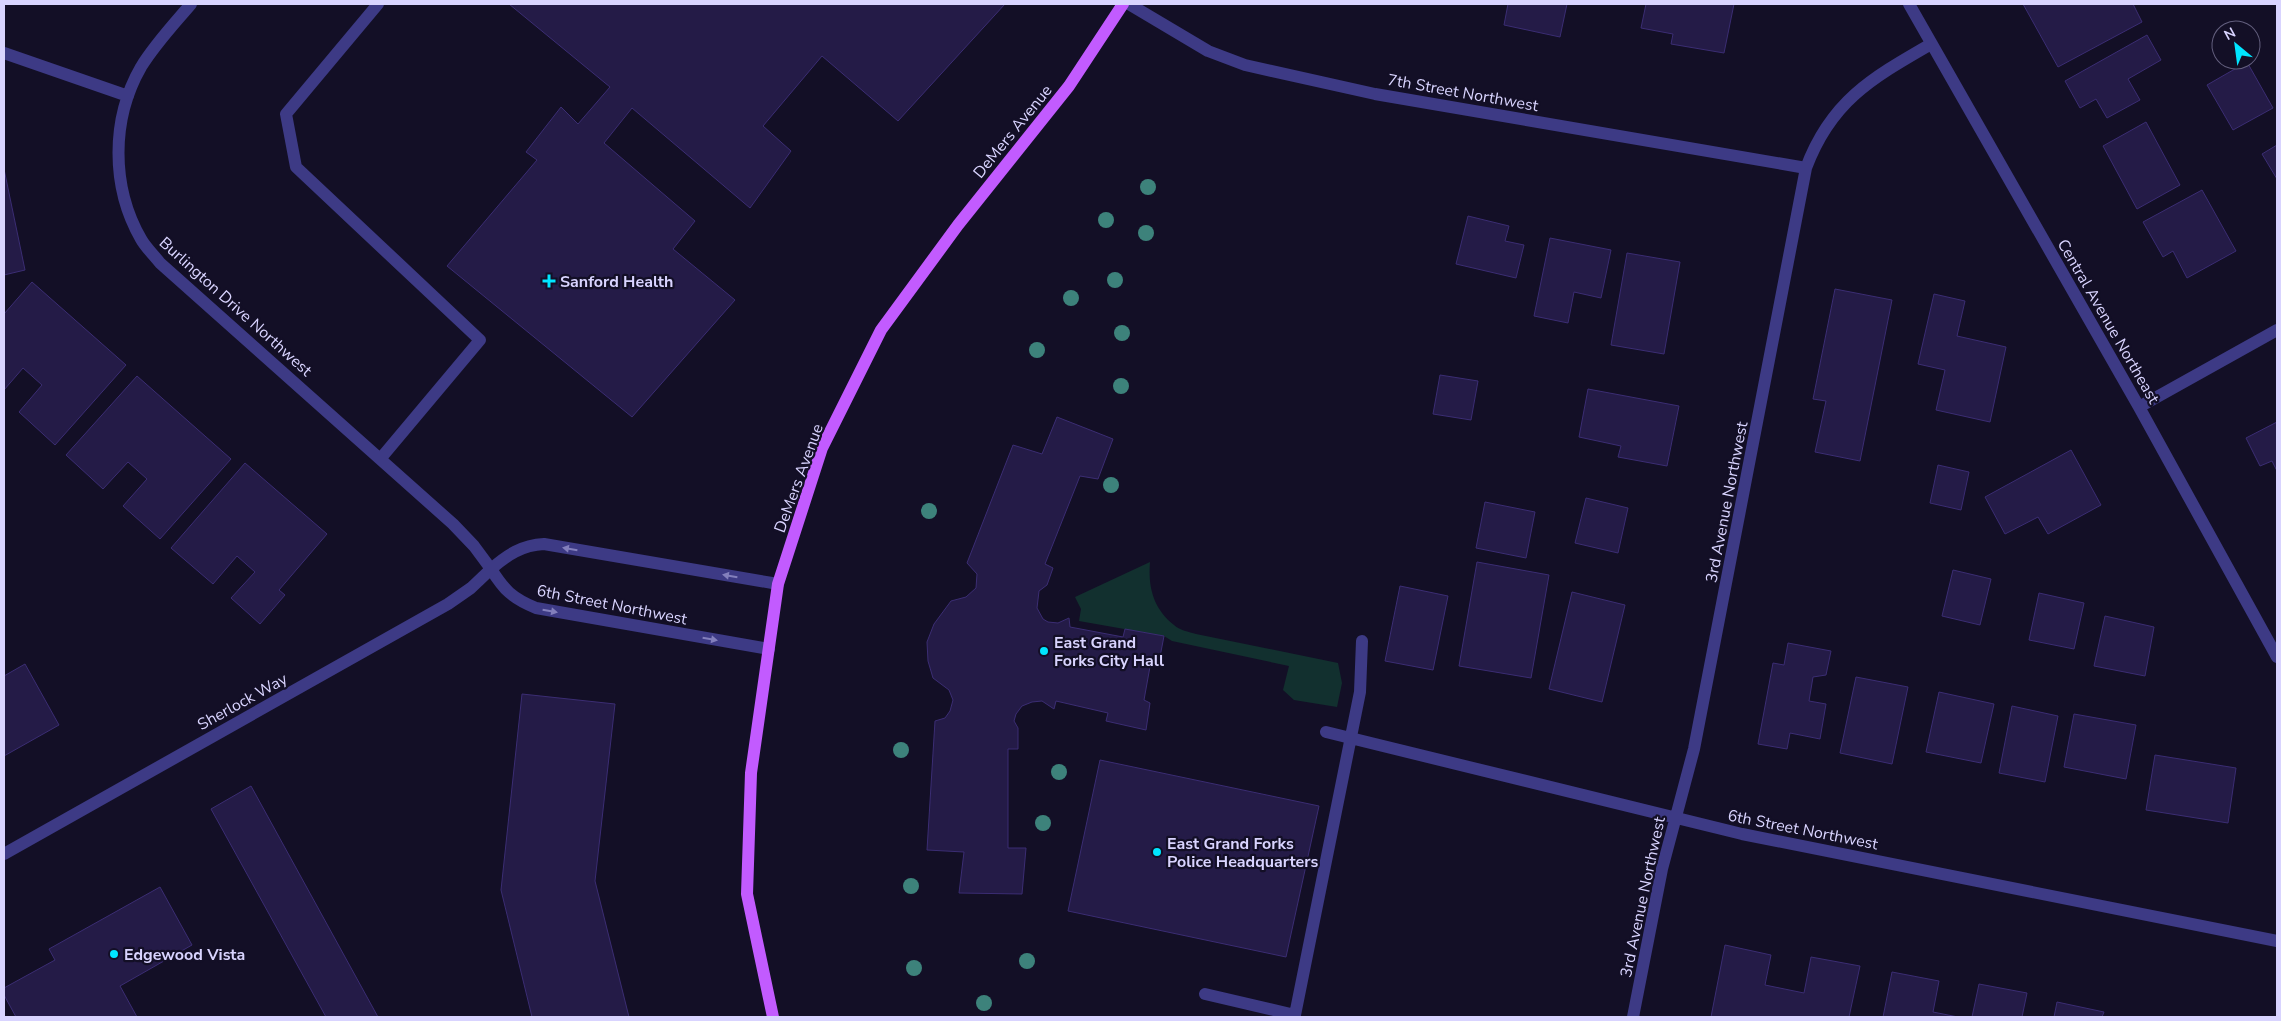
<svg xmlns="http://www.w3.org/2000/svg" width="2281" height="1021" font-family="'Nunito Sans',sans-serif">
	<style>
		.green { fill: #12302f }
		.building { fill: #241b47; stroke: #3b2d73 }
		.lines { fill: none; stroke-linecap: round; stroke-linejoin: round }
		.minor { stroke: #3d3a85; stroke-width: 12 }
		.major { stroke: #c25bff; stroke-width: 12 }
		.tree { fill: #3d827b }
		.oneway { fill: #837fbc }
		.poi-dot { fill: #00e5ff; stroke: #130f26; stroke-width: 2 }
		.labels { text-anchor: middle; stroke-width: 4.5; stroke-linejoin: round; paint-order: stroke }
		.street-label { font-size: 16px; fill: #d9d4ff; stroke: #130f26 }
		.poi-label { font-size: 16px; font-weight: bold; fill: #d9d4ff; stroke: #130f26; text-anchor: start }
	</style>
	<rect width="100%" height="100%" fill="#130f26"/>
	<path class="green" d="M1150 562C1148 587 1153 608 1174 625 1179 630 1189 632 1196 634L1338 663 1342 683 1337 707 1294 700 1283 690 1289 666 1172 641 1164 636 1079 621 1081 609 1075 597Z"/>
	<path class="building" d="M509 4H1005L898 121 822 56 763 126 791 151 750 208 632 108 604 143 695 221 673 249 735 300 632 417 447 266 537 160 526 152 561 107 578 124 610 87Z
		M1508 4H1567L1560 37 1504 25Z
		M1646 4H1734L1724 53 1671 44 1673 34 1641 28Z
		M2023 4H2133L2142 22 2058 67Z
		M2147 35 2161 60 2128 79 2140 100 2107 118 2096 99 2080 108 2065 81Z
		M2247 62 2273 108 2233 130 2207 85Z
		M2146 122 2180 185 2137 209 2103 146Z
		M2277 145V179L2262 154Z
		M4 169 25 270 4 275Z
		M2202 190 2236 251 2187 278 2173 251 2163 257 2143 222Z
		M1468 216 1509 226 1505 241 1524 245 1516 278 1456 264Z
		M1550 238 1611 250 1601 298 1574 292 1568 323 1534 316Z
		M1627 253 1680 262 1664 354 1611 345Z
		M32 282 126 365 55 445 19 412 42 385 23 368 4 390V314Z
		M1835 289 1892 300 1860 461 1815 452 1826 401 1813 399Z
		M1934 294 1965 301 1957 336 2006 347 1990 422 1936 410 1945 370 1918 364Z
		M1440 375 1478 381 1471 420 1433 414Z
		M137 376 231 459 160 539 123 506 147 479 128 462 103 489 66 455Z
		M1588 389 1679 406 1667 466 1618 457 1621 446 1579 437Z
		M1057 417 1113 439 1098 479 1080 476 1045 564 1053 568 1047 585 1039 591 1037 608 1043 619 1048 622 1058 623 1069 618 1070 627 1123 637 1125 629 1164 636 1159 662 1151 661 1144 700 1150 703 1146 730 1106 721 1108 713 1056 701 1054 709 1042 701 1032 702 1022 706 1016 714 1014 721 1018 728V749H1008V848H1026L1022 894 959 893 964 852 927 850 935 721 945 718 950 711 953 700 949 690 933 678 928 661 927 642 934 624 951 601 966 597 976 588 977 574 967 563 1013 445 1042 454Z
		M2277 422V471L2272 461 2260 466 2246 438Z
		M2071 450 2101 505 2048 534 2038 517 2005 534 1985 497Z
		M245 463 327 534 279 590 285 595 260 624 231 598 255 572 237 556 213 584 171 548Z
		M1938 465 1969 472 1961 510 1930 503Z
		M1586 498 1628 508 1618 553 1575 543Z
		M1485 502 1535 512 1526 558 1476 548Z
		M1477 562 1549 575 1531 678 1459 666Z
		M1953 570 1991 579 1980 625 1942 616Z
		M1400 586 1448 596 1433 670 1385 661Z
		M1572 592 1625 605 1602 702 1549 689Z
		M2039 593 2084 603 2074 649 2029 640Z
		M2105 616 2154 627 2145 676 2094 666Z
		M1788 643 1831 651 1826 675 1813 677 1809 701 1826 704 1820 739 1790 733 1787 749 1758 744 1773 663 1784 665Z
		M25 664 59 725 4 756V676Z
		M1856 677 1908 687 1892 764 1840 753Z
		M1939 692 1994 704 1981 763 1926 752Z
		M522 694 615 704 595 881 629 1017H532L501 890Z
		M2012 706 2058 716 2045 782 1999 773Z
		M2074 714 2136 725 2126 779 2064 767Z
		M2155 755 2236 768 2228 823 2146 810Z
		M1100 760 1319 806 1286 957 1068 911Z
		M251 786 378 1017H326L211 809Z
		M160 887 192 945 120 986 137 1017H16L4 995V988L55 960 49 949Z
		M1725 945 1771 955 1765 985 1804 993 1811 957 1860 966 1849 1017H1711Z
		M1892 972 1939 981 1933 1012 1958 1017H1883Z
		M1979 984 2027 993 2022 1017H1972Z
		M2057 1002 2104 1012 2102 1017H2054Z"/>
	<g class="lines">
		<path class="minor" d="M378 4 286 114 296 167 480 340 381 458
			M1129 4 1208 51 1245 65 1375 94 1806 168
			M1909 4 2139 407 2277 657
			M4 53 128 96
			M2139 407 2277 330
			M769 649 536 608C512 598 504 590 491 569 507 555 522 545 544 544L778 584
			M1326 732 1742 834 2277 941
			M4 854 448 604 471 588 491 569 474 546 453 524 160 263C154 255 146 248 141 239 111 187 111 119 141 67 155 44 174 24 191 4
			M1205 994 1295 1015 1360 692 1362 641
			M1633 1017 1662 869 1694 749 1806 168C1831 101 1872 78 1931 44"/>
		<path class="major" d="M773 1017 747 894 751 773 778 584 822 448 881 330 958 225 1069 86 1123 4"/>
	</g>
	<g class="tree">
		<circle cx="1148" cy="187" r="8"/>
		<circle cx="1106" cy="220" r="8"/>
		<circle cx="1146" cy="233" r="8"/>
		<circle cx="1115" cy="280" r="8"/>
		<circle cx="1071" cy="298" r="8"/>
		<circle cx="1122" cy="333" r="8"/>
		<circle cx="1037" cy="350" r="8"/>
		<circle cx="1121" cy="386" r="8"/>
		<circle cx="1111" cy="485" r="8"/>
		<circle cx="929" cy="511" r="8"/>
		<circle cx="901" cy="750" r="8"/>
		<circle cx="1059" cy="772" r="8"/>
		<circle cx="1043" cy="823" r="8"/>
		<circle cx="911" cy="886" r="8"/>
		<circle cx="1027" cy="961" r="8"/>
		<circle cx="914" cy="968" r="8"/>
		<circle cx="984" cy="1003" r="8"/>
	</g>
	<defs><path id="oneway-solid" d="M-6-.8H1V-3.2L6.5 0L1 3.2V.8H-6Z" transform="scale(1.25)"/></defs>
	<g class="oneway">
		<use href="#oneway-solid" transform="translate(570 549) rotate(-170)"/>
		<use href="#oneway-solid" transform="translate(730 576) rotate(-170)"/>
		<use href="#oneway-solid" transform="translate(550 611) rotate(10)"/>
		<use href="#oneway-solid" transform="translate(710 639) rotate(10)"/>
	</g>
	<g class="poi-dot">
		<path d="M546.5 273.5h5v5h5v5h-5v5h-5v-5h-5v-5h5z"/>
		<circle cx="1044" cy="651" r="5"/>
		<circle cx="1157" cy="852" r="5"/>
		<circle cx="114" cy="954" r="5"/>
	</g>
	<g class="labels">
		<g class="street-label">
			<text transform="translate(1463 92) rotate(10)" y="6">7th Street Northwest</text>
			<text transform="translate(1012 131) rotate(-51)" y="6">DeMers Avenue</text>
			<text transform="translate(236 306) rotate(42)" y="6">Burlington Drive Northwest</text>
			<text transform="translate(2109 321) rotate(60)" y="6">Central Avenue Northeast</text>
			<text transform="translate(798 478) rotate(-70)" y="6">DeMers Avenue</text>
			<text transform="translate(1726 502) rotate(-79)" y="6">3rd Avenue Northwest</text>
			<text transform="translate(612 604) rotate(11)" y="6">6th Street Northwest</text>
			<text transform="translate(242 701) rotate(-29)" y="6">Sherlock Way</text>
			<text transform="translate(1803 829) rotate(11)" y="6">6th Street Northwest</text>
			<text transform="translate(1642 897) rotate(-78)" y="6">3rd Avenue Northwest</text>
		</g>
		<g class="poi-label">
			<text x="560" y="287">Sanford Health</text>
			<text x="1054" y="648">East Grand<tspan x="1054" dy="18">Forks City Hall</tspan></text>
			<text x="1167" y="849">East Grand Forks<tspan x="1167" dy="18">Police Headquarters</tspan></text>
			<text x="124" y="960">Edgewood Vista</text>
		</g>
	</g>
	<rect width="2281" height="1021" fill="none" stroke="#d9d4ff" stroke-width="10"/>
	<g transform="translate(2236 45) rotate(331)"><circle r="24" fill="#130f26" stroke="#625e7d"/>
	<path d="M0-4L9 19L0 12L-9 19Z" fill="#00e5ff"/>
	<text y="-8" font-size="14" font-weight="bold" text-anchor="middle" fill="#d9d4ff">N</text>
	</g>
</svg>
